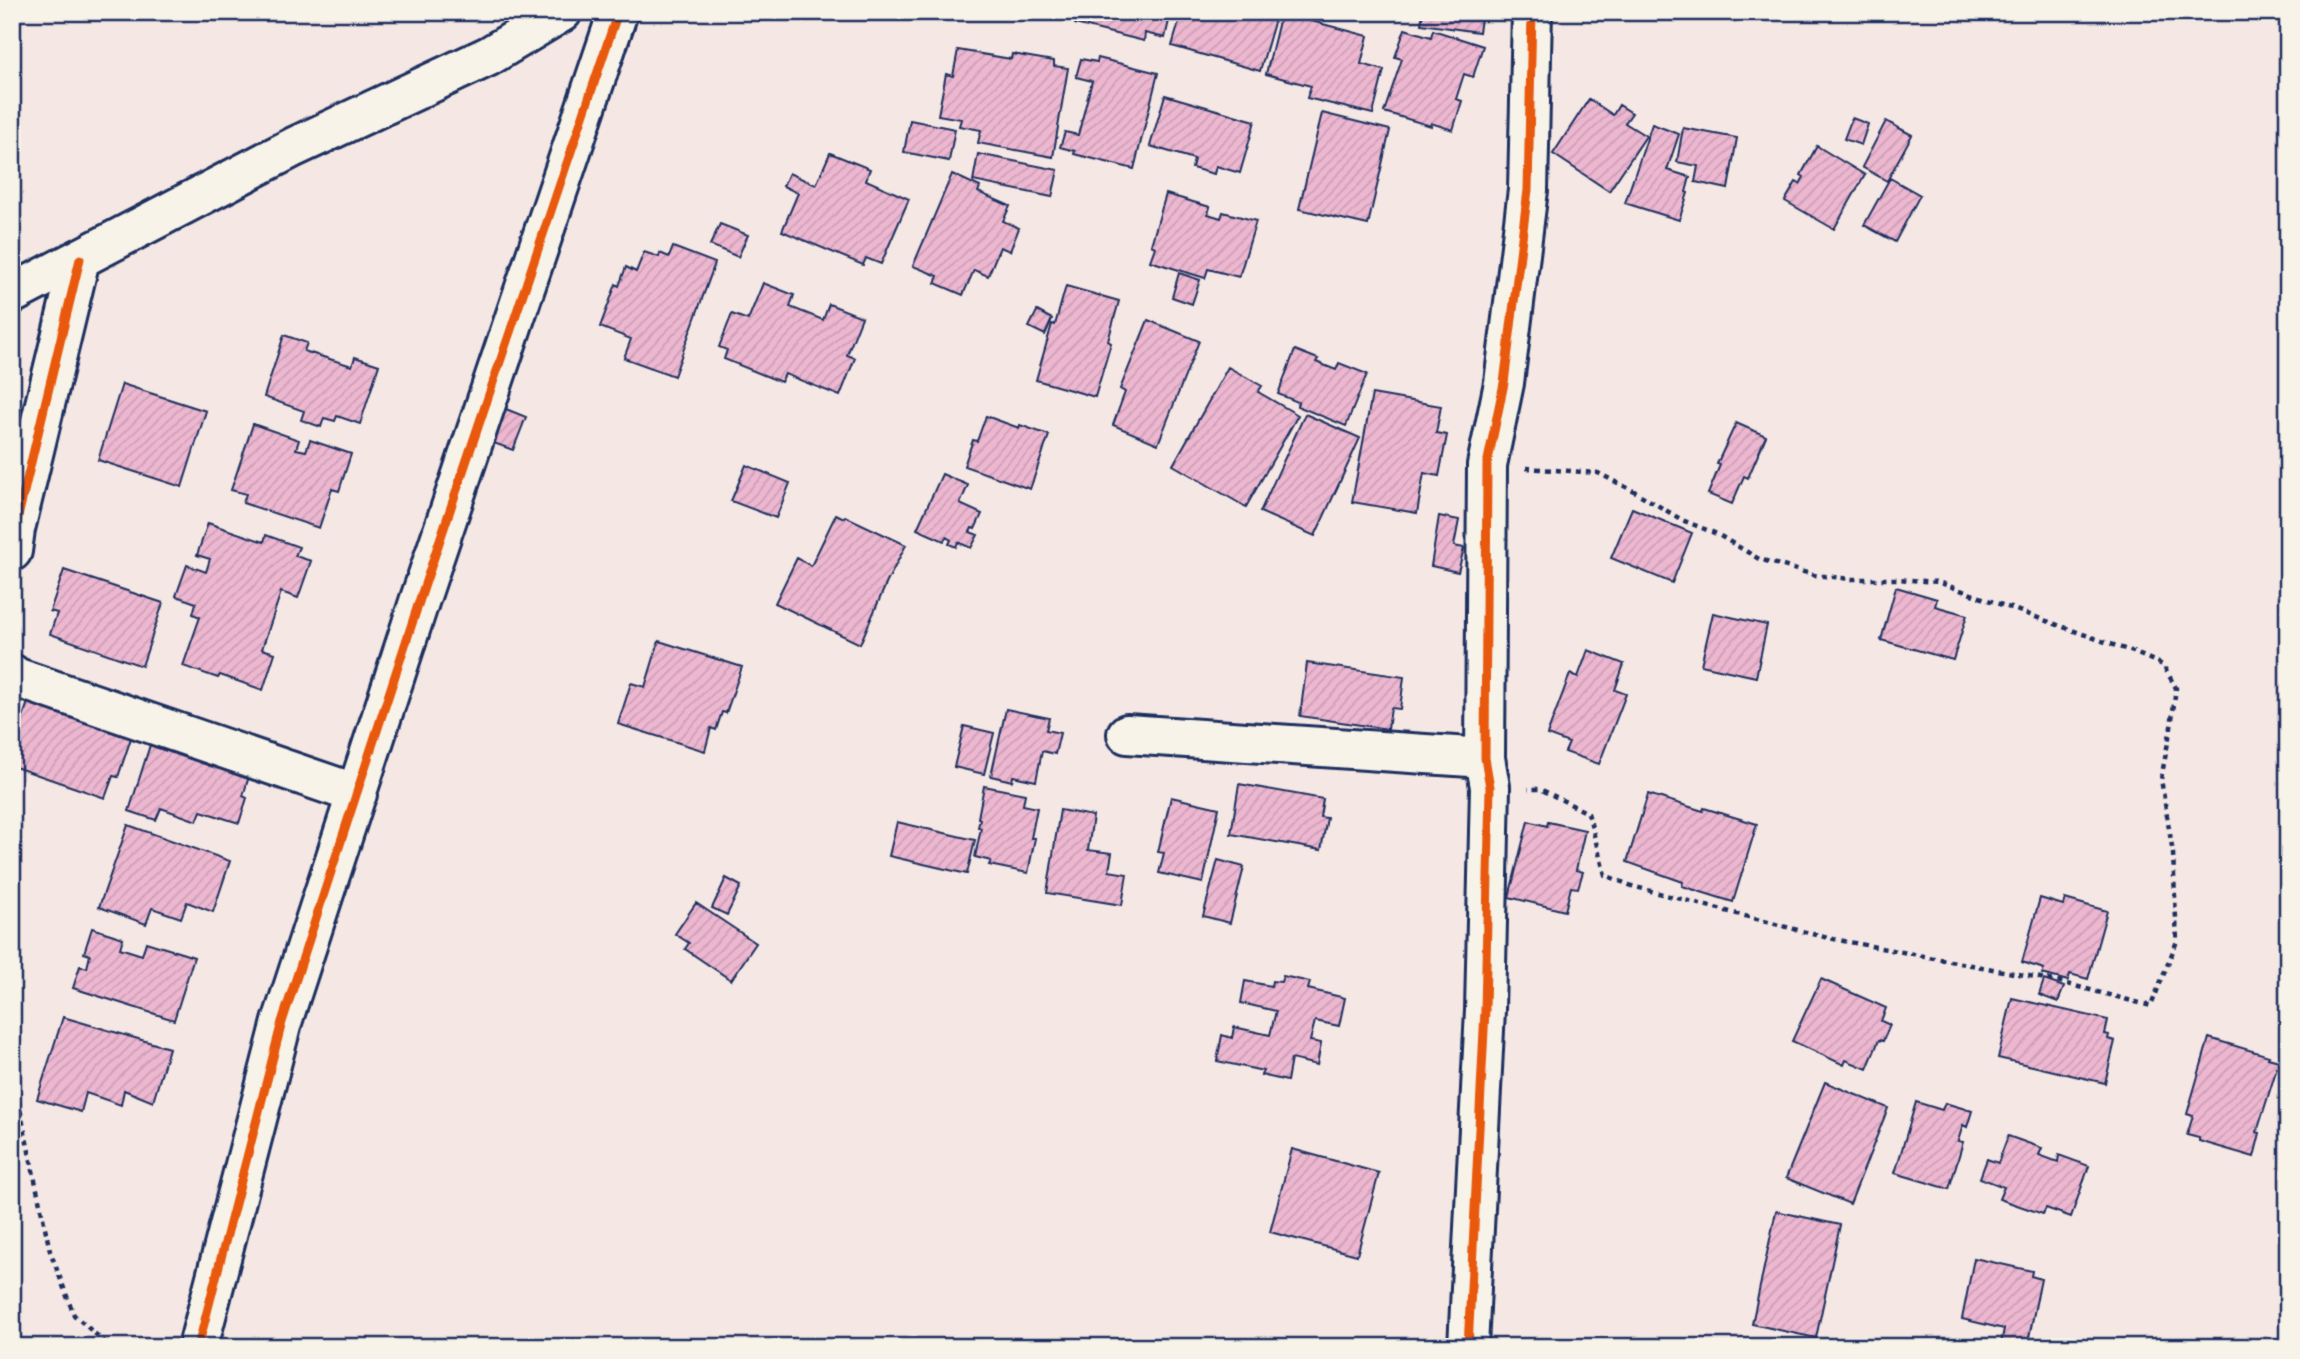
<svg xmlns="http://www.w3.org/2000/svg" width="2300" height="1359" font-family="'Indie Flower',sans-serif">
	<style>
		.building { fill: url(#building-hatch); stroke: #1b2f5e; stroke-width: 2 }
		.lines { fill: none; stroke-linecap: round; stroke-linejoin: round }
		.minor-casing { stroke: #1b2f5e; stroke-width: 44 }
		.path { stroke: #1b2f5e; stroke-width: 4.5; stroke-dasharray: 5 5; stroke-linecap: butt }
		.minor { stroke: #f7f3e8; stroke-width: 38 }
		.cycleway-casing { stroke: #f7f3e8; stroke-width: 13 }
		.cycleway { stroke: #e8590c; stroke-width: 9 }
	</style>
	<defs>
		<pattern id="building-hatch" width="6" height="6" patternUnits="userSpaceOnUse" patternTransform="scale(1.75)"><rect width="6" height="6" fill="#edb7d0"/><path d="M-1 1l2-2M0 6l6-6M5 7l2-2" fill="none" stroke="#cb9eb5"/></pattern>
	</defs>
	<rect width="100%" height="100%" fill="#f5e7e3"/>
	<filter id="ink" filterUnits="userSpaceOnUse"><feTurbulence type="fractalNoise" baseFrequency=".0143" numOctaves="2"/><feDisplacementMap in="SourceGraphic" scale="14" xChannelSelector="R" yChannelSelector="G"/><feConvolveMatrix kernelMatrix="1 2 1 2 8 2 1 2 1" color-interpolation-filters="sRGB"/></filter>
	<g filter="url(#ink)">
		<path class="building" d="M1078 12H1171L1165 38 1145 33 1144 41 1075 24Z
			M1182 12H1277L1260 71 1172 46Z
			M1423 12H1482L1479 32 1421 24Z
			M1281 13 1368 36 1361 64 1384 70 1373 114 1307 98 1311 86 1266 74Z
			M1405 29 1431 37 1433 30 1483 46 1473 77 1464 74 1456 99 1462 101 1453 130 1431 123V126L1384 112 1402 59 1395 57Z
			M958 50 1011 59 1012 54 1054 61V66L1068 68 1053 157 978 143 981 130 959 126 961 119 938 115 946 74 953 76Z
			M1098 58 1158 73 1134 169 1074 154 1075 151 1060 147 1065 132 1078 135 1092 81 1076 77 1081 59 1097 62Z
			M1165 95 1255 121 1240 173 1216 166 1214 174 1192 168 1194 159 1150 146Z
			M1589 99 1613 115 1619 105 1632 113 1625 123 1646 136 1609 191 1553 154Z
			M1322 113 1390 130 1368 225 1299 209Z
			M1852 118 1868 124 1861 145 1844 139Z
			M910 120 955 129 949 161 904 152Z
			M1886 121 1912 135 1887 181 1862 167Z
			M1652 124 1679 134 1667 170 1690 177 1686 192 1688 193 1679 220 1625 203Z
			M1683 128 1737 138 1728 189 1695 182 1698 166 1677 162Z
			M1817 146 1865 175 1834 229 1785 201 1796 182 1800 184 1804 177 1801 175Z
			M830 153 870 169 866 180 909 199 881 264 866 258 863 265 782 231 798 193 783 186 789 173 816 185Z
			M978 154 1058 170 1052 197 973 181Z
			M952 174 980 187 978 192 1010 206 1003 221 1019 228 1010 251 1000 247 988 276 974 270 963 295 935 283 938 276 913 266Z
			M1890 178 1920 195 1895 242 1864 225Z
			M1166 194 1210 207 1208 214 1221 218 1223 212 1256 221 1239 277 1208 269 1205 278 1150 261 1155 247 1151 245Z
			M720 224 748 235 738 257 710 245Z
			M673 247 715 263 674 376 624 358 631 339 600 327 616 284 619 286 626 267 636 272 644 252 659 257 660 253 669 257Z
			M1179 273 1200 280 1192 304 1172 297Z
			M763 283 794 295 790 307 823 320 829 304 862 317 847 355 855 358 840 396 785 374 781 382 724 359 727 350 719 347 732 314 748 320Z
			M1066 286 1119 301 1108 341 1111 343 1095 397 1036 380 1052 324 1055 325Z
			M1037 311 1052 319 1045 335 1029 327Z
			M1148 320 1199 341 1158 444 1113 425 1125 392 1120 389Z
			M284 335 307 343 304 351 352 366 355 357 379 365 360 424 337 416 335 421 324 418 321 427 301 420 304 411 264 397Z
			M1295 350 1318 359 1316 362 1336 370 1339 363 1367 374 1346 426 1297 406 1298 402 1278 394Z
			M1228 367 1262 386 1258 392 1298 415 1246 507 1173 465Z
			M122 384 206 411 182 487 98 460Z
			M1372 394 1441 406 1436 433 1447 435 1439 476 1424 473 1417 513 1352 502Z
			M501 407 526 417 513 450 488 441Z
			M1305 414 1360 438 1315 536 1260 512Z
			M986 416 1019 428 1020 425 1049 435 1030 489 964 466 973 440 977 441Z
			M1736 423 1766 436 1748 478 1744 476 1732 504 1708 494 1720 465 1717 464Z
			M253 424 299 440 296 449 306 451 310 440 351 454 339 491 332 489 319 528 243 503 246 494 231 490Z
			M746 465 790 483 776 518 731 501Z
			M942 474 968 485 960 504 982 514 975 529 972 528 970 532 978 535 971 548 958 542 956 547 949 544 951 540 946 537 944 541 917 529Z
			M1632 508 1692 533 1672 583 1611 558Z
			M836 514 844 518 845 516 906 545 887 582 860 644 775 603 797 558 811 566Z
			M1439 516 1459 520 1454 546 1464 548 1458 572 1431 566Z
			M208 523 264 542 266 535 299 547 295 556 311 561 298 598 281 592 262 649 275 653 263 690 220 675 218 678 183 666 200 617 193 614 196 603 176 596 187 565 206 572 210 559 197 555Z
			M64 570 163 603 142 666 50 634 57 613 50 611Z
			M1896 587 1937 599 1935 606 1967 615 1953 660 1881 640Z
			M1713 613 1767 625 1756 677 1701 665Z
			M659 641 742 667 726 713 722 712 716 730 711 728 705 751 618 724 631 683 645 687Z
			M1588 650 1624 664 1615 690 1626 694 1599 764 1565 752 1569 743 1547 735 1570 674 1578 677Z
			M1307 663 1404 677 1400 709 1391 708 1388 729 1300 716Z
			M29 699 132 735 118 777 113 776 105 798 12 766V750Z
			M1006 709 1049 718 1046 730 1060 733 1055 754 1042 751 1036 781 1013 776 1012 781 991 776Z
			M964 726 994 733 984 774 954 767Z
			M150 745 212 766 215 758 251 770 243 796 247 798 239 823 201 811 197 821 161 808 156 820 129 811Z
			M1239 784 1323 799 1320 817 1327 818 1321 850 1231 834Z
			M984 786 1025 794 1023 805 1037 808 1031 838H1035L1028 873 989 865 991 861 975 857 981 828 978 827 980 819 978 818Z
			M1648 794 1703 811 1704 808 1757 824 1733 902 1682 886 1683 882 1627 862Z
			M1171 797 1219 808 1203 883 1159 873 1164 853 1158 852Z
			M1060 810 1093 816 1088 850 1112 853 1109 871 1127 874 1122 905 1047 893Z
			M1528 821 1547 826 1548 822 1585 830 1576 870 1583 872 1578 888 1571 887 1565 911 1509 897Z
			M897 822 975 840 967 874 889 856Z
			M128 825 230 861 213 912 187 902 181 918 152 908 146 924 99 907Z
			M1218 860 1244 867 1230 923 1203 916Z
			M726 878 741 886 727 915 712 908Z
			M2040 898 2063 905 2065 899 2107 911 2088 979 2070 974 2068 981 2042 974 2044 969 2022 962Z
			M696 903 756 943 731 980 685 949 689 943 675 934Z
			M92 928 123 938 120 948 142 955 146 942 194 957 174 1020 73 988 80 966 87 968 90 955 84 953Z
			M1283 976 1310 982 1308 989 1345 998 1339 1026 1315 1021 1310 1041 1321 1043 1317 1065 1291 1059 1287 1081 1261 1075 1263 1071 1217 1061 1222 1035 1232 1038 1234 1027 1270 1035 1276 1011 1241 1003 1245 981 1271 986 1272 981 1281 982Z
			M1821 979 1886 1008 1881 1021 1890 1025 1883 1041 1879 1040 1867 1069 1846 1060 1844 1065 1792 1041Z
			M2044 980 2064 987 2058 1002 2039 995Z
			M2012 998 2108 1020 2105 1034 2109 1035 2108 1039 2115 1041 2105 1083 1998 1058Z
			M63 1017 169 1048 153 1102 124 1090 121 1105 86 1093 81 1112 37 1099Z
			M2209 1038 2269 1056 2268 1058 2279 1061 2257 1132 2260 1133 2254 1157 2199 1141V1138L2187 1135 2193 1116 2187 1114Z
			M1825 1082 1888 1108 1850 1204 1786 1178Z
			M1916 1102 1942 1110 1945 1103 1972 1111 1967 1127 1963 1125 1958 1141 1963 1142 1949 1189 1895 1173Z
			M2008 1136 2042 1148 2039 1155 2058 1162 2059 1155 2089 1166 2071 1217 2046 1208 2043 1214 1999 1199 2004 1187 1980 1178 1987 1159 1998 1163Z
			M1292 1149 1379 1173 1357 1255 1270 1232Z
			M1776 1211 1840 1225 1816 1338 1752 1324Z
			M1974 1258 2032 1271 2031 1276 2041 1279 2027 1347 2001 1343 2004 1329 1962 1319Z"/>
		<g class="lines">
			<defs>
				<path id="minor" d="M12 294 294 147 489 56 562 12
					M12 551 15 529 80 259
					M12 674 15 677 357 794
					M1127 734 1485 758
					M198 1347 282 1022 420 599 618 12
					M1468 1347 1485 1010 1490 787 1485 758 1487 465 1504 383 1528 190 1532 12"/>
			</defs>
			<use href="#minor" class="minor-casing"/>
			<path class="path" d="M1526 468 1598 473 1634 491 1682 520 1717 534 1759 559 1814 575 1852 579H1897L1938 582 2133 652 2163 665 2176 688 2171 727 2161 779 2173 853 2177 941 2151 1006 2056 981 1828 938 1632 886 1605 875 1588 813 1540 789H1528
				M12 1071 50 1251 74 1315 110 1347"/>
			<use href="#minor" class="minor"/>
			<defs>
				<path id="cycleway" d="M12 551 15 529 80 259
					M198 1347 282 1022 420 599 618 12
					M1468 1347 1485 1010 1490 787 1485 758 1487 465 1504 383 1528 190 1532 12"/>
			</defs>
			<use href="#cycleway" class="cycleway-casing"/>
			<use href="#cycleway" class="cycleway"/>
		</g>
	</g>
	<rect width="2300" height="1359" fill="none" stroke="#f7f3e8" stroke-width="42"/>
	<rect x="21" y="21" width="2258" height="1317" fill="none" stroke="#1b2f5e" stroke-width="2.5" filter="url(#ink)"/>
</svg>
